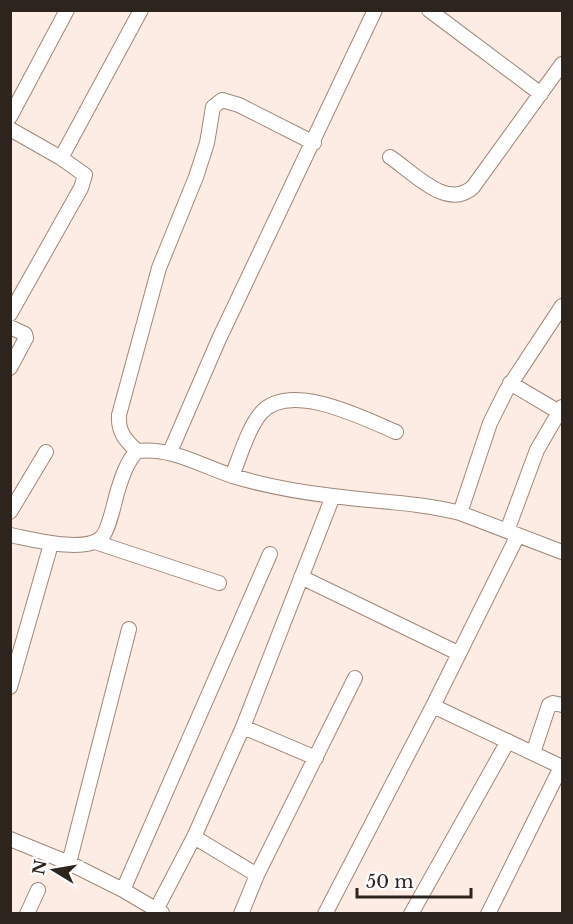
<svg xmlns="http://www.w3.org/2000/svg" width="573" height="924" font-family="'Libre Baskerville',serif">
	<style>
		.lines { fill: none; stroke-linecap: round; stroke-linejoin: round }
		.street-casing { stroke: #9f8879; stroke-width: 16 }
		.street { stroke: #fff; stroke-width: 14 }
	</style>
	<rect width="100%" height="100%" fill="#fcece3"/>
	<g class="lines">
		<defs>
			<path id="street" d="M429 10 541 94
				M10 117 67 10
				M10 129 61 158 85 175 81 188 10 314
				M390 157C413 172 447 211 473 187L562 64
				M61 158 141 10
				M10 327 25 334 26 338 10 368
				M510 383 559 412
				M137 451C125 440 118 432 119 415L159 268 196 177 207 143 213 107 222 100 239 105 314 143
				M170 452 219 339 375 10
				M232 476C240 457 248 428 261 413 290 380 365 419 396 432
				M10 512 46 452
				M460 513 490 423 506 391 562 306
				M507 531 537 450 562 407
				M10 535C31 539 86 554 102 537 109 529 114 504 117 493 122 477 126 463 137 451 172 447 201 466 233 476 265 486 300 492 333 496 375 502 418 502 460 513L562 552
				M95 542 219 583
				M301 577 458 653
				M10 687 51 544
				M433 706 562 767
				M243 727 316 758
				M533 753 549 705 553 703 562 705
				M194 837 257 875 241 914
				M10 839 69 863 123 890 162 913
				M69 863 129 629
				M257 875 355 678
				M123 890 270 554
				M156 910 194 837 243 727 333 496
				M27 914 38 890
				M325 914 433 706 518 535
				M411 914 508 741
				M488 914 561 767"/>
		</defs>
		<use href="#street" class="street-casing"/>
		<use href="#street" class="street"/>
	</g>
	<rect width="573" height="924" fill="none" stroke="#2d241e" stroke-width="24"/>
	<g transform="translate(54 870) rotate(281)" stroke="#ffffff" stroke-width="4.5" paint-order="stroke">
	<path d="M0-4.5L10 22L0 15L-10 22Z" fill="#2d241e"/>
	<text y="-9" font-size="16" font-weight="bold" text-anchor="middle" fill="#2d241e">N</text>
	</g>
	<path d="M357 888v9h114v-9" fill="none" stroke="#2d241e" stroke-width="3"/>
	<text x="366" y="888" font-size="18" fill="#2d241e" stroke="#ffffff" stroke-width="4.5" paint-order="stroke">50 m</text>
</svg>
